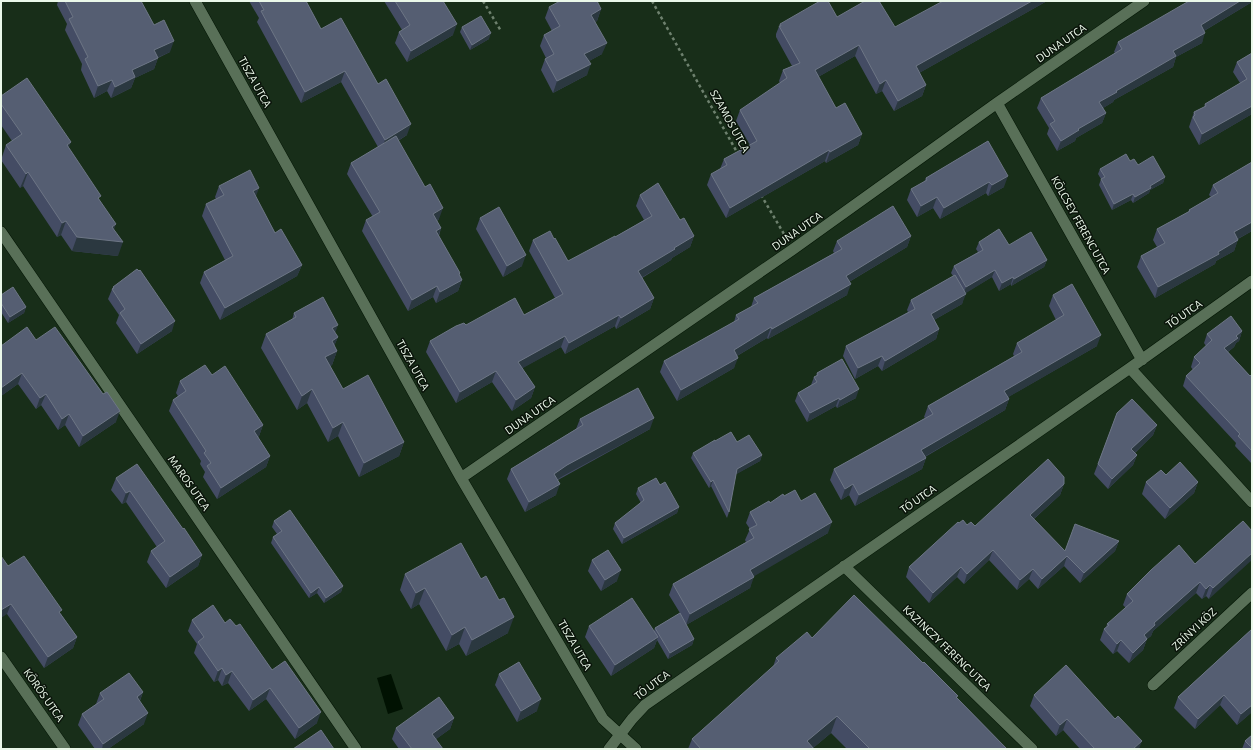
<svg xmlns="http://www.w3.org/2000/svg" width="1253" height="750" font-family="'Alegreya Sans',sans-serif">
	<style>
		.water { fill: #011202 }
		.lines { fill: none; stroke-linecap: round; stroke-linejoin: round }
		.service-casing { stroke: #031504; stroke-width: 12 }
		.minor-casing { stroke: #031504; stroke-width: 12 }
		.path { stroke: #6e816e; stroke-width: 2.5; stroke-dasharray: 3 3; stroke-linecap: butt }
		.service { stroke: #597058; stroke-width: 11 }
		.minor { stroke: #597058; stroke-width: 11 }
		.wall { fill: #444c64 }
		.shaded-wall { fill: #2b3840 }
		.building { fill: #555e72; stroke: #6d7685 }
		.labels { text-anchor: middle; stroke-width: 3; stroke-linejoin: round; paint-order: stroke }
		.street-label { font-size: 12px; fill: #eaf8e9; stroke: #0a130a }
	</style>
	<rect width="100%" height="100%" fill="#182e19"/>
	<path class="water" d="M391 674 403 709 388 714 377 678Z"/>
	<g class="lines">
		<defs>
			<path id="service" d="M1 232 356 749
				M1 657 65 749"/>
			<path id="minor" d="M195 1 461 478 603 719 636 749
				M997 103 1142 360
				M1130 368 1252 502
				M461 478 792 250 997 103 1144 1
				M844 566 1032 749
				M1153 685 1252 593
				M609 749 632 719 645 705 1130 368 1252 281"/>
		</defs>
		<use href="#service" class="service-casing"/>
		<use href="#minor" class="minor-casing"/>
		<path class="path" d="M483 1 501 31
			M652 1 738 154
			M761 195 784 234"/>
		<use href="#service" class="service"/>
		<use href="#minor" class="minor"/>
	</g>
	<path class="wall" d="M58 1H141L154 25 170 52 158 58 154 69 135 78 131 88 111 98 107 91 94 98 81 70 82 64 65 30 67 24 57 5Z
		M249 1H306L321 29 378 84 407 135 398 141 439 219 437 221 441 228 439 236 462 280 458 291 436 303 433 297 408 311 362 231 366 220 373 217 347 174 351 163 378 147 341 82 301 103 257 22 259 18Z
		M384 1H443L453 35 407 62 395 43 399 32 402 30Z
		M1047 1 919 73 926 85 922 96 894 111 882 91 876 94 855 56 818 77 836 108 862 134 858 145 826 163 825 161 726 218 707 185 711 174 720 169 724 159 750 145 736 121 740 110 780 83 779 81 783 70 792 66 776 37V34L780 24 837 17 895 27Z
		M1252 2 1204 31 1202 43 1176 57 1173 67 1114 100 1113 102 1103 108 1106 113 1102 123 1076 138 1075 141 1057 151 1047 134 1049 128 1037 108 1041 98 1115 53 1114 52 1118 42Z
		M549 7 601 9 597 21 595 22 602 54 589 61 587 75 553 93 541 70 545 59 546 58 540 46 544 35 552 31 545 18Z
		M462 27 489 39 470 50 460 32Z
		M1252 53V114L1199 145 1189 127 1194 112 1204 107 1205 104 1240 83 1233 72 1237 62Z
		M1 96 69 148 100 201 114 229 118 256 72 251 61 235 57 237 23 186 20 188 1 160 6 145 12 141 1 125Z
		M988 141 1004 187 988 196 986 193 940 219 933 208 917 217 907 200 911 189 924 182 926 178Z
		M1130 161 1165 177 1163 183 1150 190 1149 193 1133 203 1131 200 1112 210 1099 185 1101 179 1098 174 1100 169Z
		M1252 162V231L1238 239 1234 251 1216 261 1215 264 1155 298 1137 267 1141 256 1157 247 1153 240 1157 229 1188 212 1189 210 1211 197 1209 195 1213 185Z
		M219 186 256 197 275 233 302 265 297 276 220 320 200 283 204 272 225 260 202 216 206 204 216 199 215 197Z
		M640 195 680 220 694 236 690 247 672 258 671 260 642 278 654 298 650 309 616 329 615 326 565 354 561 347 522 368 535 387 531 398 512 411 492 382 456 403 426 352 430 341 466 325 524 315 555 298 529 251 533 240 554 239 568 261 615 237 644 220 636 206Z
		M480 218 522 266 503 277 476 229Z
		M911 236 907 247 849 282 847 295 768 339 767 338 737 356 734 368 677 401 660 372 664 361 734 322 736 315 751 307 754 298 834 253 833 251 837 241Z
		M979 242 1009 245 1047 260 1044 267 1011 286V284L999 291 992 277 965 293 962 304 934 320 939 329 936 339 882 371 878 366 855 379 843 356 846 346 908 312 907 310 911 300 953 276 951 273 954 266 978 252 976 249Z
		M113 287 172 331 137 354 116 323 119 315 108 299Z
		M1 295 26 307 24 313 8 323 1 312Z
		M1053 295 1097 346 1008 397 1009 399 1005 410 925 457 926 458 922 469 855 506 849 495 841 500 830 480 834 469 925 418 924 417 928 406 1014 356 1013 354 1017 343 1056 320 1049 306Z
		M294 313 335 333 338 337 334 346 337 351 332 365 330 366 343 389 404 442 399 456 359 477 338 436 328 442 307 403 297 410 261 348 266 334 292 320Z
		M1242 331 1239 341 1236 343 1234 347 1228 352 1250 376 1252 374V464L1235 446 1236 443 1183 386 1186 376 1193 370 1191 367 1194 357 1206 346 1204 343 1207 334Z
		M36 340 116 422 79 447 65 425 58 430 41 405 36 409 18 384 1 396Z
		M817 373 856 398 837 408 836 406 807 422 795 401 798 393 811 385 814 377 816 376Z
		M212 375 263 425 259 436 258 437 270 456 266 467 217 499 203 477 205 472 200 464 201 461 169 411 173 400 178 396 176 393 180 381Z
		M1117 413 1157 425 1153 435 1135 453 1137 455 1133 465 1108 489 1094 474Z
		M580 419 650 429 558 480 556 495 525 512 507 479 511 469 576 429Z
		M715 441 737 442 762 455 760 461 736 474 729 512 727 518 711 486 709 488 691 458 693 453Z
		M1166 475 1198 482 1194 493 1165 519 1142 494 1146 482Z
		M116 478 183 529 202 555 198 566 166 588 147 562 151 551 157 547 126 502 122 504 111 490Z
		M1064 484 1060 495 1034 519 1065 551 1119 541 1115 551 1080 583 1064 566 1038 589 1029 579 1017 590 989 560 964 584 957 577 929 603 906 577 909 567 959 523 975 526Z
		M660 485 679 507 677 513 622 544 613 529 615 523 641 503 636 494 638 488Z
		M784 496 801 501 828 533 753 576 750 588 686 625 694 639 692 645 668 659 657 640 654 648 611 676 585 637 589 626 654 631 655 628 680 613 669 595 673 584 746 542 745 540 750 529 746 523 750 512Z
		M274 521 343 586 341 592 324 603 317 593 309 598 271 543 273 537 277 534 272 527Z
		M1243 521 1209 599 1206 596 1202 599 1196 593 1153 631 1151 636 1147 639 1143 650 1129 663 1117 651 1113 654 1100 640 1104 629 1106 628 1107 624 1126 608 1123 605 1127 594 1195 564Z
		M592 560 617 581 601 591 588 571Z
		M8 566 61 614 77 637 73 648 44 668 7 614Z
		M405 574 508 633 466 656 459 644 446 651 419 604 411 609 400 590Z
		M192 620 225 623 236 626 317 723 295 739 266 699 249 711 228 683 222 686 218 680 214 682 194 653 197 644 188 631Z
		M1252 629V712L1237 725 1220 705 1195 729 1174 708 1178 697Z
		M812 638 957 698 1007 749H847L831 733 813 748 814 749H688L692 739 773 667 776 658Z
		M499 674 537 711 517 722 495 685Z
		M143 692 140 701 144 724 108 749H95L78 725 82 714 96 704 100 693Z
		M1034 695 1139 749H1080L1063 730 1056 736 1030 706Z
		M454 718 450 729 436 739 443 749H399L392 739 396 728Z
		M1252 735V749H1242L1245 741Z"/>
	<path class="shaded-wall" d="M1032 1H1047L912 77 916 66Z
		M1240 1H1252V2L1197 35 1201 25Z
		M601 9 597 21 587 26 591 15Z
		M457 24 453 35 407 62 411 51Z
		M491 33 489 39 470 50 472 45Z
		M1205 33 1202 43 1176 57 1173 67 1114 100 1113 102 1095 113 1099 102 1173 51Z
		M174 41 170 52 150 61 154 50Z
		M607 43 602 54 580 66 584 54Z
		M859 45 855 56 811 81 815 70Z
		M158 58 154 69 135 78 131 88 111 98 115 87 132 70Z
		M591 64 587 75 553 93 557 81Z
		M345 71 341 82 301 103 305 92Z
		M112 80 107 91 94 98 98 86Z
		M886 80 882 91 876 94 880 84Z
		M926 85 922 96 894 111 898 101Z
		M1252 106V114L1199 145 1202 134Z
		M1106 113 1102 123 1076 138 1075 141 1057 151 1061 141 1078 129Z
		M411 124 407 135 381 151 385 140Z
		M862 134 858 145 826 163 830 152Z
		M71 142 66 156 67 145Z
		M829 150 825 161 726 218 730 208Z
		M28 172 23 186 20 188 26 174Z
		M1008 176 1004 187 988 196 992 185Z
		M1165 177 1163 183 1150 190 1149 193 1133 203 1135 197 1150 186Z
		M989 182 986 193 940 219 944 208Z
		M259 188 255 199 253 191Z
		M1133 194 1131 200 1112 210 1114 204Z
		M937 197 933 208 917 217 921 206Z
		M443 208 439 219 429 225 433 214Z
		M66 221 61 235 57 237 62 223Z
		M1252 222V231L1230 243 1234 232Z
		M116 224 111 238 123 242 118 256 72 251 77 237 112 227Z
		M441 228 437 239 436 231Z
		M694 236 690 247 672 258 671 260 634 282 638 271 674 248Z
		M911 236 907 247 842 286 846 276Z
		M1238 240 1234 251 1216 261 1215 264 1155 298 1158 287Z
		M526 255 522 266 503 277 507 266Z
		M1047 260 1044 267 1011 286 1014 279Z
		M302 265 297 276 220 320 225 308Z
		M995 270 992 277 963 295 966 287Z
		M460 273 456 283 462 280 458 291 436 303 440 292Z
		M1013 277 1011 284 999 291 1002 283Z
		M851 284 847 295 768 339 772 329Z
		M437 286 433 297 408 311 412 300Z
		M966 294 962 304 927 324 931 314Z
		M654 298 650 309 616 329 621 318Z
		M26 307 24 313 8 323 10 317Z
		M619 315 615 326 565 354 569 343Z
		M175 321 172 331 137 354 141 344Z
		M338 325 333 339 332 328Z
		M771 327 767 338 730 360 734 350Z
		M939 329 936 339 882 371 885 361Z
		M1242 331 1239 341 1236 343 1234 347 1220 358 1224 348 1236 336Z
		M1101 335 1097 346 1000 402 1004 391Z
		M565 336 561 347 514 373 518 362Z
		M338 337 332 351V341Z
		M337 351 332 365 320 371 325 357Z
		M882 356 878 366 855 379 858 368Z
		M738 358 734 368 677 401 681 390Z
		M496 371 492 382 456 403 460 392Z
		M22 373 18 384 1 396V388Z
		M535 387 531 398 512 411 516 400Z
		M312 389 307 403 297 410 302 396Z
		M859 389 856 398 837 408 840 400Z
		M46 394 41 405 36 409 40 398Z
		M839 398 836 406 807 422 810 413Z
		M1009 399 1005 410 917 461 921 450Z
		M120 411 116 422 79 447 83 436Z
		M69 414 65 425 58 430 62 419Z
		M654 418 650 429 563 476 550 484 554 474 567 465Z
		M343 422 338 436 328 442 333 428Z
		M263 425 259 436 250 443 254 431Z
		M1157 425 1153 435 1128 459 1131 449Z
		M404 442 399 456 359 477 364 463Z
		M762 455 760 461 735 475 737 469Z
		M1137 455 1133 465 1108 489 1112 479Z
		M270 456 266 467 217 499 221 488Z
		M926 458 922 469 855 506 859 495Z
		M713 480 711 486 709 488 711 482Z
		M1198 482 1194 493 1165 519 1170 508Z
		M560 484 556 495 525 512 529 502Z
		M853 484 849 495 841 500 845 489Z
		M1064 484 1060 495 1027 525 1030 515Z
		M130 491 126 502 122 504 126 493Z
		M679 507 677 513 622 544 624 538Z
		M832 522 828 533 746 581 750 570Z
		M1119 541 1115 551 1080 583 1084 573Z
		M993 550 989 560 964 584 967 574Z
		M1252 553V560L1209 599 1213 588Z
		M202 555 198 566 166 588 170 577Z
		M1067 556 1064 566 1038 589 1042 579Z
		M961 567 957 577 929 603 933 593Z
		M1033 569 1029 579 1017 590 1020 580Z
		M621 570 617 581 601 591 605 580Z
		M754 577 750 588 686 625 690 614Z
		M1200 582 1196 593 1153 631 1151 636 1147 639 1143 650 1129 663 1133 653 1144 635 1154 623Z
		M1210 585 1206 596 1202 599 1206 589Z
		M343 586 341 592 324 603 326 598Z
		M319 587 317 593 309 598 311 593Z
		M425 588 419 604 411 609 416 593Z
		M11 604 7 614 1 618V610Z
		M514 617 508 633 466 656 472 640Z
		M465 627 459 644 446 651 452 635Z
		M77 637 73 648 44 668 48 657Z
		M658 637 654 648 611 676 615 665Z
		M694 639 692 645 668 659 670 653Z
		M1121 640 1117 651 1113 654 1117 644Z
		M222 668 218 680 214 682 218 671Z
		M232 671 228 683 222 686 226 675Z
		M270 688 266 699 249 711 253 700Z
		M143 692 139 703 137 697Z
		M1224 695 1220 705 1195 729 1198 719Z
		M541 699 537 711 517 722 521 711Z
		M1252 705V712L1237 725 1241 714Z
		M321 712 317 723 295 739 299 728Z
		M148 713 144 724 108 749H102L103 744Z
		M837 716 831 733 812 749 807 741Z
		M454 718 450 729 428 745 432 734Z
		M1067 719 1063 730 1056 736 1060 725Z
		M1142 741 1139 749H1133Z"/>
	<path class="building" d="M65 1H141L154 25 164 20 174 41 154 50 158 58 132 70 135 77 115 87 112 80 98 86 85 59 88 57 69 19 73 17Z
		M259 1H306L321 29 341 18 378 84 386 79 411 124 385 140 345 71 305 92 261 11 264 10Z
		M395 1H443L457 24 411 51 399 32 410 25Z
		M560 1H597L601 9 591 15 607 43 584 54 591 64 557 81 545 59 554 54 544 35 560 26 549 7Z
		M820 1H828L837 17 865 1H879L895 27 943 1H1032L916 66 926 85 898 101 886 80 880 84 859 45 815 70 836 108 845 103 862 134 830 152 829 150 730 208 711 174 727 165 724 159 757 141 740 110 787 78 783 70 800 63 779 26H781L780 24Z
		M1189 1H1240L1201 25 1205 33 1173 51 1176 56 1116 91 1117 92 1099 102 1106 113 1078 129 1079 130 1061 141 1050 124 1055 121 1041 98 1122 49 1118 42Z
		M481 16 491 33 472 45 462 27Z
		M1252 53V106L1202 134 1193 117 1195 115 1194 112 1206 106 1205 104 1247 79 1237 62Z
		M27 78 71 142 67 145 101 196 98 198 116 224 112 227 123 242 77 237 66 221 62 223 28 172 26 174 6 145 22 134 1 104V96Z
		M396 136 425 187 430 184 443 208 433 214 441 228 436 231 460 273 459 274 462 280 440 292 437 286 412 300 366 220 380 212 351 163Z
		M988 141 1008 176 992 185 989 182 944 208 937 197 921 206 911 189 927 180 926 178Z
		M1126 154 1130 161 1134 159 1138 165 1153 156 1165 177 1150 186 1151 188 1135 197 1133 194 1114 204 1101 179 1105 177 1100 169Z
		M1252 162V222L1234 232 1238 240 1218 252 1219 254 1158 287 1141 256 1165 243 1157 229 1190 211 1189 210 1218 193 1213 185Z
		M250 170 259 188 253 191 275 233 281 229 302 265 225 308 204 272 233 256 206 204 224 195 219 186Z
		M658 183 680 220 684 218 694 236 674 248 675 249 638 271 654 298 621 318 619 315 569 343 565 336 518 362 535 387 516 400 496 371 460 392 430 341 456 326 464 323 466 325 515 298 524 315 563 294 533 240 550 231 554 239 555 238 568 261 615 236V237L652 216 640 195Z
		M893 206 911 236 846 276 851 284 772 329 771 327 734 350 738 358 681 390 664 361 739 319 736 315 758 303 754 298 842 249 837 241Z
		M499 207 526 255 507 266 480 218Z
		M999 229 1009 245 1031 232 1047 260 1014 279 1013 277 1002 283 995 270 966 287 954 266 983 250 979 242Z
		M137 269 139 271 140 270 175 321 141 344 120 313 125 309 112 289 114 288 113 287Z
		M955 275 966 294 931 314 939 329 885 361 882 356 858 368 846 346 915 309 911 300Z
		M1072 284 1101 335 1004 391 1009 399 921 450 926 458 859 495 853 484 845 489 834 469 933 414 928 406 1022 352 1017 343 1064 315 1053 295Z
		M13 287 26 307 10 317 1 303V295Z
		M323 297 338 325 332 328 338 337 332 341 337 351 325 357 343 389 368 375 404 442 364 463 343 422 333 428 312 389 302 396 266 334 296 317 294 313Z
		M1231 316 1242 331 1236 336 1238 338 1224 348 1250 376 1252 374V451L1238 436 1240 434 1186 376 1200 363 1194 357 1212 340 1207 334Z
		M27 327 36 340 55 327 103 394 107 392 120 411 83 436 69 414 62 419 46 394 40 398 22 373 1 388V346Z
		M842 359 859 389 840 400 839 398 810 413 798 393 817 382 814 377 818 375 817 373Z
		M205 365 212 375 225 366 263 425 254 431 270 456 221 488 207 466 211 463 204 453 206 451 173 400 186 391 180 381Z
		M638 388 654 418 567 465 554 474 560 484 529 502 511 469 583 425 580 419Z
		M1132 399 1157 425 1131 449 1137 455 1112 479 1098 464 1117 413Z
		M731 432 737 442 749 435 762 455 737 469 729 512 713 480 711 482 693 453 715 440V441Z
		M1048 459 1064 477V484L1030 515 1065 551 1075 524 1119 541 1084 573 1067 556 1042 579 1033 569 1020 580 993 550 967 574 961 567 933 593 909 567 958 522 959 523 963 520 967 525 971 522 975 526Z
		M1180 462 1198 482 1170 508 1146 482 1161 470 1166 475Z
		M137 464 183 529 184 528 202 555 170 577 151 551 165 541 130 491 126 493 116 478Z
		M656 478 660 485 665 482 679 507 624 538 615 523 644 500 638 488Z
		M795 490 801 501 815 493 832 522 750 570 754 577 690 614 673 584 754 538 749 529 757 525 750 512 769 501 770 503 783 494 784 496Z
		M290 510 343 586 326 598 319 587 311 593 273 537 282 531 274 521Z
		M1243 521 1252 531V553L1213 588 1210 585 1206 589 1200 582 1154 623 1155 625 1144 635 1147 639 1133 653 1121 640 1117 644 1104 629 1109 625 1107 624 1133 601 1127 594 1151 570 1179 545 1195 564Z
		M461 543 481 579 486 576 499 600 504 598 514 617 472 640 465 627 452 635 425 588 416 593 405 574Z
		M608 550 621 570 605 580 592 560Z
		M1 556 8 566 24 556 62 610 59 612 77 637 48 657 11 604 1 610Z
		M854 595 923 663 924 662 958 696 956 697 1007 749H870L837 716 807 741 814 749H701L692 739 779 661 776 658 807 632 812 638Z
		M632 598 658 637 615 665 589 626Z
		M213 605 225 623 230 619 236 626 240 624 272 670 285 661 321 712 299 728 270 688 253 700 232 671 226 675 222 668 218 671 198 642 204 637 192 620Z
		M680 613 694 639 670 653 655 628Z
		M1252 629V705L1241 714 1224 695 1198 719 1178 697Z
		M519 662 541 699 521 711 499 674Z
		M1066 665 1115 719 1118 716 1142 741 1133 749H1095L1067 719 1060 725 1034 695Z
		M129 673 143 692 137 697 148 713 103 744 82 714 104 699 100 693Z
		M439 697 454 718 432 734 443 749H412L396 728Z
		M321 730 334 749H293Z
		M1252 735V748L1245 741Z"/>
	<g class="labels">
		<g class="street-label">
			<text transform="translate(1061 43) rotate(-35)" y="4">DUNA UTCA</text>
			<text transform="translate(255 82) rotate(61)" y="4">TISZA UTCA</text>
			<text transform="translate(730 121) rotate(61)" y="4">SZAMOS UTCA</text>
			<text transform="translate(1081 225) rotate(61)" y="4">KÖLCSEY FERENC UTCA</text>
			<text transform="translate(797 231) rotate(-35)" y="4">DUNA UTCA</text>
			<text transform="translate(1184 314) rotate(-35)" y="4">TÓ UTCA</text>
			<text transform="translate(413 365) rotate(61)" y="4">TISZA UTCA</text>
			<text transform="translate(530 415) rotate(-35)" y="4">DUNA UTCA</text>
			<text transform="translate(189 483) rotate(55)" y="4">MAROS UTCA</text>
			<text transform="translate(918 499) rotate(-35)" y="4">TÓ UTCA</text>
			<text transform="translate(1194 629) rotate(-43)" y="4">ZRÍNYI KÖZ</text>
			<text transform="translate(575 645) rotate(60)" y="4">TISZA UTCA</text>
			<text transform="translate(947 648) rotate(44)" y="4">KAZINCZY FERENC UTCA</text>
			<text transform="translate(652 685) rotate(-37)" y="4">TÓ UTCA</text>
			<text transform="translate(44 695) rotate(55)" y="4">KÖRÖS UTCA</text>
		</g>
	</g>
	<rect width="1253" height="750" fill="none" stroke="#eaf8e9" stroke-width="4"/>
</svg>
